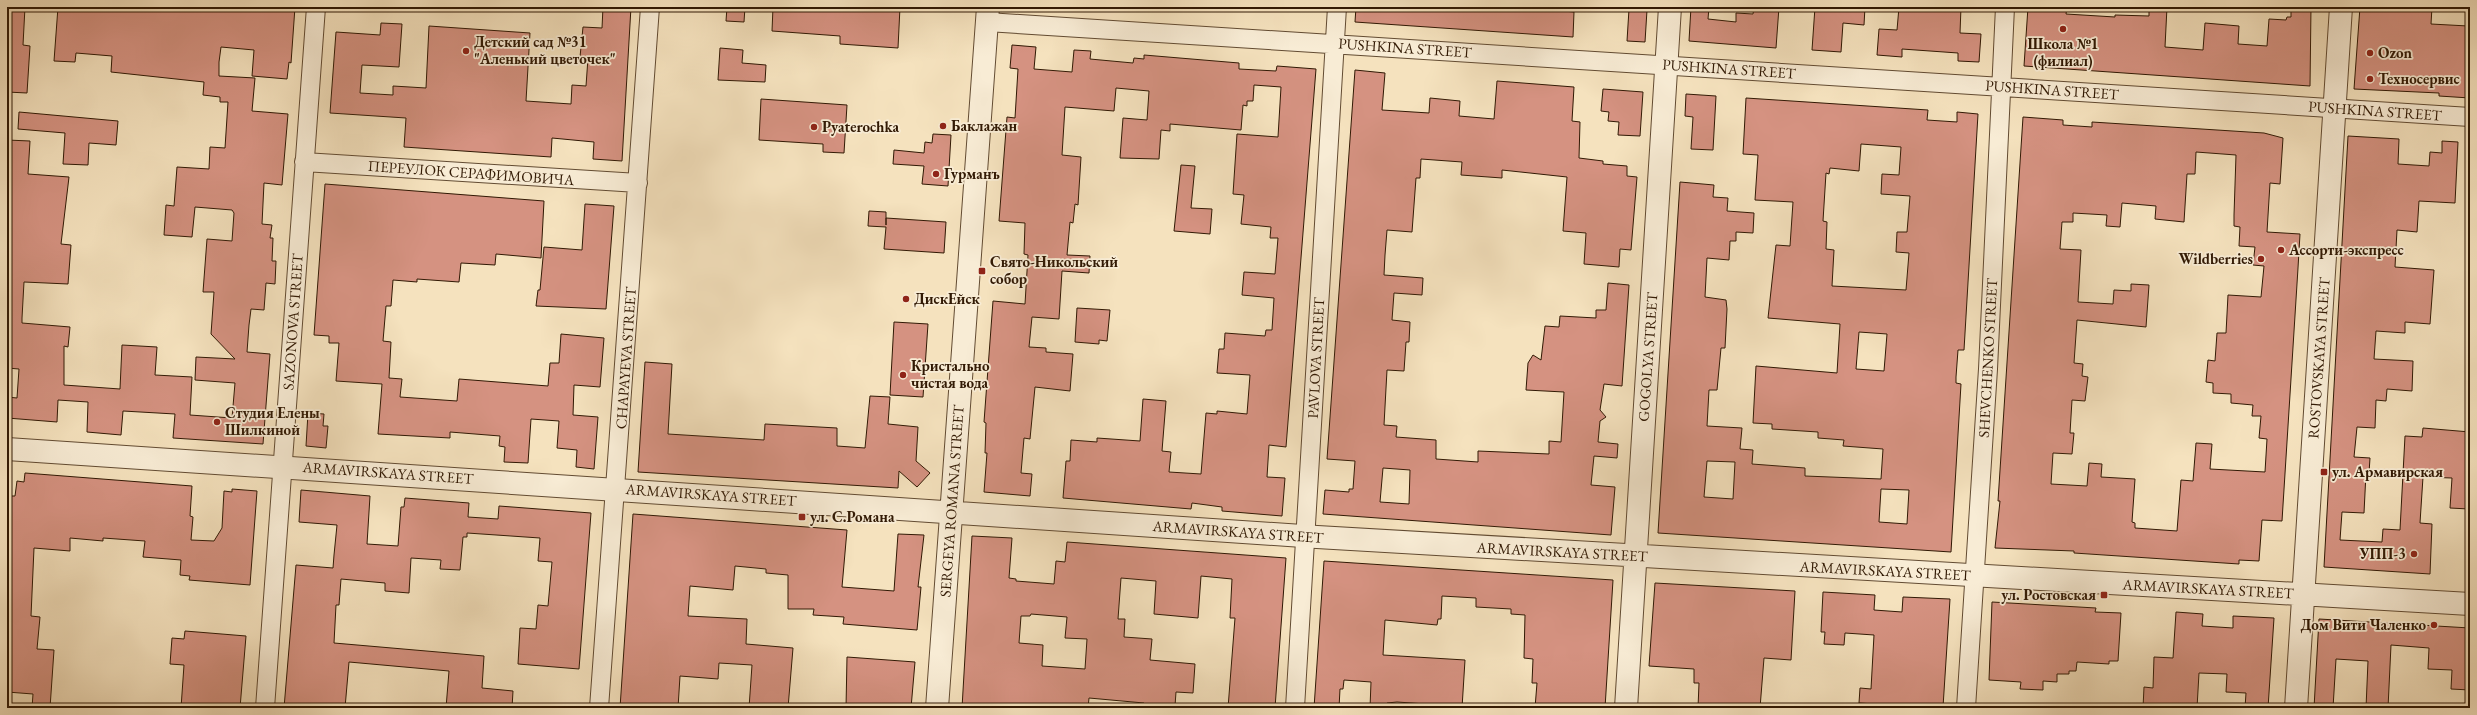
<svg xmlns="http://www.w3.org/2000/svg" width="2477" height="715" font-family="'EB Garamond',serif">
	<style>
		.building { fill: #d59281; stroke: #311904; fill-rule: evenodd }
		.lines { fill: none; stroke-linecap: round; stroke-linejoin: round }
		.minor-casing { stroke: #624b32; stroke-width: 20 }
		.tertiary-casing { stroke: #624b32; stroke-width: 24 }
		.minor { stroke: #f8ecd5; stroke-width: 18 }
		.tertiary { stroke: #f8ecd5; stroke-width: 22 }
		.poi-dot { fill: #8f2418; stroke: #f8ecd5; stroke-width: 1.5 }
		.labels { text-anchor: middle; stroke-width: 3.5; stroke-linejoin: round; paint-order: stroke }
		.poi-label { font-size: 15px; font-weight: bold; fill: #311904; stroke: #f8ecd5; text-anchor: start }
		.street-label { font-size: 15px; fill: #311904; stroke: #f8ecd5 }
	</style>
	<rect width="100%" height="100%" fill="#f5e2be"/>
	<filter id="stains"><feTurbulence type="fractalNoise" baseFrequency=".005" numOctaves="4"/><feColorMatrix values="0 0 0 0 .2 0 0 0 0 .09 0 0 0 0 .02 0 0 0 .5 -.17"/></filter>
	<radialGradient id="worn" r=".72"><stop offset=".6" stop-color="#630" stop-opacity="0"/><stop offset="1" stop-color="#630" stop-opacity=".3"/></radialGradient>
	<path class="building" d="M7 7H25L23 45 30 46 27 93 7 92Z
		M58 7H295L291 63 289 62 287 79 252 76 254 50 221 47 219 62V76L255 78 252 111 288 114 282 185 264 183 262 224 272 225 270 238H273L272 261H276L275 284 266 283 264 310 251 309 249 325 247 352 270 354 263 444 173 438 175 414 123 411 121 435 87 432 88 402 58 400 57 422 7 418V397L17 398 19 369 7 368V140L30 141 28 174 69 177 61 244 71 245 68 284 24 282 22 318V323L70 327 68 347 64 346V385L120 389 122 345 157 347 155 375 192 377 190 415 232 418 235 383 195 380 196 357 235 359 211 334 214 292H203L207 239 232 241 234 213 232 210 195 207 192 237 164 235 166 205 174 206 177 167 209 169 210 147 225 148 228 102H220V97L203 95 204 82 111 72 112 56 76 53 75 62 54 61Z
		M603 7H631L622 161 593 159 594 142 552 138 551 157 404 147 406 118 330 113 336 32 380 35 381 23 402 24 399 67 362 65 360 93 393 95V86L426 88 429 26 530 33 526 101 571 104 572 85 586 86 588 58 580 57 583 27 602 28Z
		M727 7H745L744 22 726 21Z
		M773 7H900L898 48 840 44V36L772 31Z
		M1356 7H1523L1574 12 1573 37 1355 22Z
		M1691 7H1709L1708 19 1736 22V13L1753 14 1754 7H1779L1776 48 1689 41Z
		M1815 7H1865L1864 25 1843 23 1841 52 1812 50Z
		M1899 7H1961L1960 33 1981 34 1979 62 1958 61V53L1902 49V57L1877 55 1879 29 1897 30Z
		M2028 7H2067L2066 14 2115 17V15L2149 16V7H2167L2165 47 2203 50 2205 23 2239 26 2238 44 2267 46 2269 19 2286 20 2287 17H2291V7H2311L2310 86 2024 66Z
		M2360 7H2432L2431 24 2468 26 2467 40H2470V98L2439 96V93L2354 89Z
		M1629 9 1647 10 1645 42 1627 41Z
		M1012 45 1036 47 1034 69 1072 72 1074 50 1091 51 1090 59 1133 63 1134 58 1144 59V55L1239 63V69L1276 71 1277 66 1316 69 1286 447 1269 445 1267 477 1285 478 1282 516 1222 511V507L1192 503 1191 509 1063 498 1066 461H1070L1071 440 1097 442V438L1140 441 1143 399 1166 401 1162 451 1171 452 1169 472 1201 474 1206 413 1217 414V411L1247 414 1250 375 1217 373 1219 349H1224L1225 333 1265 336 1266 330H1272L1274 298 1242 295 1244 272 1275 274 1278 238H1270L1271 227 1241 224 1244 195 1233 194 1237 134 1278 137 1281 87 1254 85 1253 101H1247V106L1243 105 1241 130 1170 124V131L1161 130 1159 159 1120 158 1123 118 1147 120 1149 91 1116 88 1114 111 1065 107 1062 155 1081 157 1078 205 1075 204 1073 223 1070 222 1067 255 1090 256 1089 273 1062 271 1059 319 1032 317 1029 347 1046 348V352L1073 354 1070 391 1035 387 1030 439 1024 438 1021 473 1032 474 1030 496 984 492 987 453H985L986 423 984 422 993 301 1025 304 1028 255 1024 254 1025 223 999 221 1007 117 1015 118 1018 69 1010 68Z
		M720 48 743 50 742 63 766 65 765 82 718 80Z
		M1355 70 1385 73 1382 110 1429 113 1430 98 1460 101 1459 116 1494 119 1497 81 1574 87 1572 121 1580 122 1579 158 1603 161V164L1627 166V176L1637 177 1631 250 1620 249 1619 267 1584 264 1586 233 1563 231 1567 177 1502 170V178L1461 175 1462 162 1421 159 1420 178H1416L1412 232 1387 230 1385 255 1384 275 1423 278 1422 295 1394 293 1392 320 1410 322 1409 342H1406L1404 371 1387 370 1384 425 1397 426 1396 437 1436 440V459L1478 462V451L1549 454V441L1561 442 1564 392 1526 390 1528 363 1533 355 1541 360 1545 326 1559 327 1560 316 1596 318V310H1606L1608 283 1629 285 1622 386 1604 384 1600 410 1606 417 1600 421 1598 442 1618 444 1617 458 1594 456 1591 485 1615 487 1611 535 1323 514 1325 490 1349 492V489H1353L1355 461 1327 459ZM1383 468 1410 470 1409 504 1380 502Z
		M1603 89 1643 92 1640 136 1618 135 1619 122 1608 121 1609 112 1601 111Z
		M1686 94 1716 96 1713 150 1691 149 1693 117 1685 116Z
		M1746 98 1928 110 1927 120 1957 122V112L1978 114 1964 350H1958L1956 377V383L1961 384 1951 552 1658 533 1680 182 1714 185 1713 197 1728 198 1727 211 1754 213 1753 233 1736 232V241H1730L1729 260 1707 258 1705 297 1726 300 1727 309 1725 348H1721L1717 390H1709L1707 426 1742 428 1740 449 1753 450 1752 464 1805 468V476L1881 479 1883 449 1843 446 1844 440 1818 438V432L1772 429V424L1753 423 1756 366 1837 373 1840 324 1768 318 1776 245 1790 246 1793 202 1755 200 1758 155 1743 154ZM1861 144 1901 147 1899 175 1882 174 1881 194 1910 196 1907 232H1897L1896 252 1909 253 1906 290 1832 286 1834 250 1826 249 1827 222 1823 221 1826 173 1829 174 1830 168 1859 171ZM1859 332 1887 334 1884 371 1856 369ZM1707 461 1735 462 1733 499 1704 497ZM1881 489 1909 490 1907 524 1879 522Z
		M761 99 847 105 844 153 823 152V144L759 140Z
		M19 112 118 121 116 145 89 143 88 165 63 164 65 133 18 129Z
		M2023 117 2063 120V125L2092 127V122L2264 133 2283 138 2280 184 2270 183 2267 232 2300 234 2298 268 2282 521 2262 520 2259 561 2239 560V564L2074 553V551L1995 548 2000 501H1998ZM2196 152 2236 155 2234 215V226L2240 227 2239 246 2255 247 2253 265 2264 266 2261 297 2228 295 2226 333H2217L2215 361 2208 360 2206 382 2213 383V393L2231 394V403L2253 405 2252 416H2261L2259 438 2267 439 2265 472 2210 469 2212 444 2196 443 2193 481 2181 480 2177 531 2135 528V523L2132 522 2135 479 2101 477 2102 464 2089 463 2087 486 2051 484 2053 453 2072 454 2074 433H2070L2072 400 2085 401 2088 377 2082 376 2083 364 2074 363 2077 320 2146 327 2149 285 2131 284V291L2114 290 2113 304 2078 302 2081 250 2060 249 2062 222H2073V213L2107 215 2106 226 2120 227 2122 203 2156 206 2155 219 2184 222 2187 174H2195Z
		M933 134 951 135 948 186 922 184 924 166 893 164 894 150 924 153 925 142 932 143Z
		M2348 136 2399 139 2398 164 2429 166 2430 152 2442 153V141L2458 142 2455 203 2419 201 2417 232 2397 230 2395 267 2434 270 2430 324 2405 322V333L2376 331 2374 359 2413 361 2412 391 2387 389 2386 401 2376 400 2375 428 2357 427 2354 457 2370 458 2369 473H2366L2364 513 2342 512 2340 540 2382 542 2383 529 2400 530 2405 436 2422 437 2423 428 2470 432 2469 509 2450 508 2452 478 2423 477 2420 523 2432 524 2430 574 2324 567Z
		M1181 165 1195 166 1191 208 1212 209 1210 234 1174 231Z
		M325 184 544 201 541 258 496 254 495 265 461 263 459 282 417 279V282L393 280 391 306H386L383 341 391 342 389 378 402 379 400 397 457 401 459 379 548 386 550 363H559L561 334 604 338 600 387 574 385 573 415 598 417 594 469 576 467 577 450 557 448 559 421 531 419 528 463 504 462 505 447 499 446 500 436 450 432V438L378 434 382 384 336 381 339 343H329V336L314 335Z
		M585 204 614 206 606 309 536 306 538 290H540L544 247 582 250Z
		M869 211 886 212V225V218L946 222 944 253 884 249 886 227 868 226Z
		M1077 308 1110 310 1107 341 1099 340V344L1075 342Z
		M894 322 928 324 923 397 890 395Z
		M645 362 672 364 668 434 764 440 765 424 837 428V446L865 448 870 396 890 397 888 424 918 427 916 461 930 473 917 487 899 471 898 488 638 472Z
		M308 413 324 414 323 426H328L326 448 306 446Z
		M25 473 192 486 190 516 193 517 191 540 214 541 222 528 224 491 232 492V489L257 491 250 585 189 580 190 576 180 575 181 560 143 557 145 541 103 538V541L70 538V551L34 548 31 616 40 617 37 649 54 650 50 708H32L33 694 7 692V496H15L17 481 24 482Z
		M301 490 370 496 367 544 398 546 401 507H404L405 498 469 503 468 517 498 519 499 506 591 513 579 669 518 664 520 628 536 629 538 605 548 606 552 562 538 561 540 538 467 533V537H463L460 570 440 569 441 560 411 558 409 593 385 591V583L341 579 339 605H336L334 643 484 656 482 688 513 691 512 708H446L449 671 349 662 345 708H284L296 565 333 568 334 555 337 525 299 522Z
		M633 514 847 530 842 587 894 591 898 534 924 535 918 587H921L917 630 843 624 844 617 813 615 814 609H788V575L766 573V569L735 566 733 590 690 586 688 616 747 619 746 644 793 648 788 708H749L752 665 719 663 718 679 680 676 678 708H620Z
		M972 536 1012 538 1009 578 1016 579V581L1054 584 1056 561 1065 562 1067 542 1286 558 1275 708H1228L1235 618H1230L1232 579 1201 576 1198 618 1154 614 1156 581 1121 578 1118 619H1125L1124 637 1152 639 1150 660 1195 664 1193 693 1176 692 1175 706 1159 705V708H1144V703L1089 698 1088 708H962ZM1031 614 1067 617 1065 638 1087 639 1085 669 1042 666 1043 645 1019 643 1021 616H1030Z
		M1324 561 1613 580 1605 708H1535L1537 683H1532L1533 659 1524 658 1525 615 1511 614V609L1476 607V598L1442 596 1441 619H1438L1437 625 1385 620 1383 655 1465 660 1462 708H1440V705L1397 702 1387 703 1386 708H1370L1371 682 1344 680 1343 689H1340L1339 708H1314Z
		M1655 583 1795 591 1791 660 1764 658 1760 708H1698L1699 683H1694V669L1649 666Z
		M1823 592 1875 595 1874 610 1902 612 1903 597 1950 599 1943 707 1891 708V705L1859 703 1860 688 1871 689 1874 635 1845 633 1844 645 1824 644 1825 632H1821Z
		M1992 602 2096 608 2095 612 2121 613 2118 661H2109V664L2077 662 2076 671H2069V674H2057V682L2043 681V690L2020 689 2021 682 1989 680Z
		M2176 612 2203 614 2202 626 2233 628V616L2274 618 2268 708H2245L2246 693 2226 692 2227 674 2199 673 2197 708H2143L2144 687 2153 688 2154 657 2173 658Z
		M2319 619 2470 628V690L2451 689 2452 670 2428 669 2429 648 2391 645 2388 708H2366L2368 661 2336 659 2333 708H2314Z
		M185 631 246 636 240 708H181L184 665 170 664 172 638 184 639Z
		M847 657 915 662 911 708H846Z"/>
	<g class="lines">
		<defs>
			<path id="minor" d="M987 22 2470 117
				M304 162 638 183
				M265 708 316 7
				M599 708 650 7
				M1295 708 1337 7
				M1966 708 1988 369 2005 7"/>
			<path id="tertiary" d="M7 449 1317 537 2470 604
				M937 708 988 7
				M1626 708 1670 7
				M2296 708 2341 7"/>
		</defs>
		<use href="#minor" class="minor-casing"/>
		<use href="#tertiary" class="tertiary-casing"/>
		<use href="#minor" class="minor"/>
		<use href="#tertiary" class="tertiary"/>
	</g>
	<g class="poi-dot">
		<circle cx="2063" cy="29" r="4"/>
		<circle cx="466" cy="51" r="4"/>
		<circle cx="2370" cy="53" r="4"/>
		<circle cx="2370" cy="79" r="4"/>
		<circle cx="943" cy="126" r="4"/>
		<circle cx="814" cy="127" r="4"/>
		<circle cx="936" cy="174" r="4"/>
		<circle cx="2281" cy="250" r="4"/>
		<circle cx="2261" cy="259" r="4"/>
		<rect x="978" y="267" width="8" height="8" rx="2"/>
		<circle cx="906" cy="299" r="4"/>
		<circle cx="903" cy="375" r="4"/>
		<circle cx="217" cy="422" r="4"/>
		<rect x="2320" y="468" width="8" height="8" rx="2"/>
		<rect x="798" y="513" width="8" height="8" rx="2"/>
		<circle cx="2414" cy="554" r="4"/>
		<rect x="2100" y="591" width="8" height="8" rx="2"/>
		<circle cx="2434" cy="625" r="4"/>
	</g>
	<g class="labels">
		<g class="poi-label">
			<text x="474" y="47">Детский сад №31<tspan x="474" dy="17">"Аленький цветочек"</tspan></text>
			<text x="2063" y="49" text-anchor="middle">Школа №1<tspan x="2063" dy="17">(филиал)</tspan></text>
			<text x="2378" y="58">Ozon</text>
			<text x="2378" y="84">Техносервис</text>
			<text x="951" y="131">Баклажан</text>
			<text x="822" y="132">Pyaterochka</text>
			<text x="944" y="179">Гурманъ</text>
			<text x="2289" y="255">Ассорти-экспресс</text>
			<text x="2253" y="264" text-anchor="end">Wildberries</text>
			<text x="990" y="267">Свято-Никольский<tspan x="990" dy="17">собор</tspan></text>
			<text x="914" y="304">ДискЕйск</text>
			<text x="911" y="371">Кристально<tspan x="911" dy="17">чистая вода</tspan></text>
			<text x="225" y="418">Студия Елены<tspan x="225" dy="17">Шилкиной</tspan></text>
			<text x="2332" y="477">ул. Армавирская</text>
			<text x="810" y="522">ул. С.Романа</text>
			<text x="2406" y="559" text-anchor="end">УПП-3</text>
			<text x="2096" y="600" text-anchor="end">ул. Ростовская</text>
			<text x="2426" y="630" text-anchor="end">Дом Вити Чаленко</text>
		</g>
		<g class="street-label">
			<text transform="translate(1405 48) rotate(4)" y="5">PUSHKINA STREET</text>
			<text transform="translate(1729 69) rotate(4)" y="5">PUSHKINA STREET</text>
			<text transform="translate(2052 90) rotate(4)" y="5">PUSHKINA STREET</text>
			<text transform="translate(2375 111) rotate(4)" y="5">PUSHKINA STREET</text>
			<text transform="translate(471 173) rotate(4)" y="5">ПЕРЕУЛОК СЕРАФИМОВИЧА</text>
			<text transform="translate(293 322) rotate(-86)" y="5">SAZONOVA STREET</text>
			<text transform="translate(1648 357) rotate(-86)" y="5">GOGOLYA STREET</text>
			<text transform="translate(626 358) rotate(-86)" y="5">CHAPAYEVA STREET</text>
			<text transform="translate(1316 358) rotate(-87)" y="5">PAVLOVA STREET</text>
			<text transform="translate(1988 358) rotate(-87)" y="5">SHEVCHENKO STREET</text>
			<text transform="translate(2319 358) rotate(-86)" y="5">ROSTOVSKAYA STREET</text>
			<text transform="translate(388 473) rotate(4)" y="5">ARMAVIRSKAYA STREET</text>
			<text transform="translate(711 495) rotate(4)" y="5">ARMAVIRSKAYA STREET</text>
			<text transform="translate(952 501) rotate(-86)" y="5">SERGEYA ROMANA STREET</text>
			<text transform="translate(1238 532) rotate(4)" y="5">ARMAVIRSKAYA STREET</text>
			<text transform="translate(1562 552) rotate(3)" y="5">ARMAVIRSKAYA STREET</text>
			<text transform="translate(1885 571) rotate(3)" y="5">ARMAVIRSKAYA STREET</text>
			<text transform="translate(2208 589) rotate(3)" y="5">ARMAVIRSKAYA STREET</text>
		</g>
	</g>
	<rect width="2477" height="715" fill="none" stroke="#f5e2be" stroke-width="24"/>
	<rect x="8" y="8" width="2461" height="699" fill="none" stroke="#311904" stroke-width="2"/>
	<rect x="12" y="12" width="2453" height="691" fill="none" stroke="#311904"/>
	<rect width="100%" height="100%" filter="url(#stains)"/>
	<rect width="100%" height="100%" fill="url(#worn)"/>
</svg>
